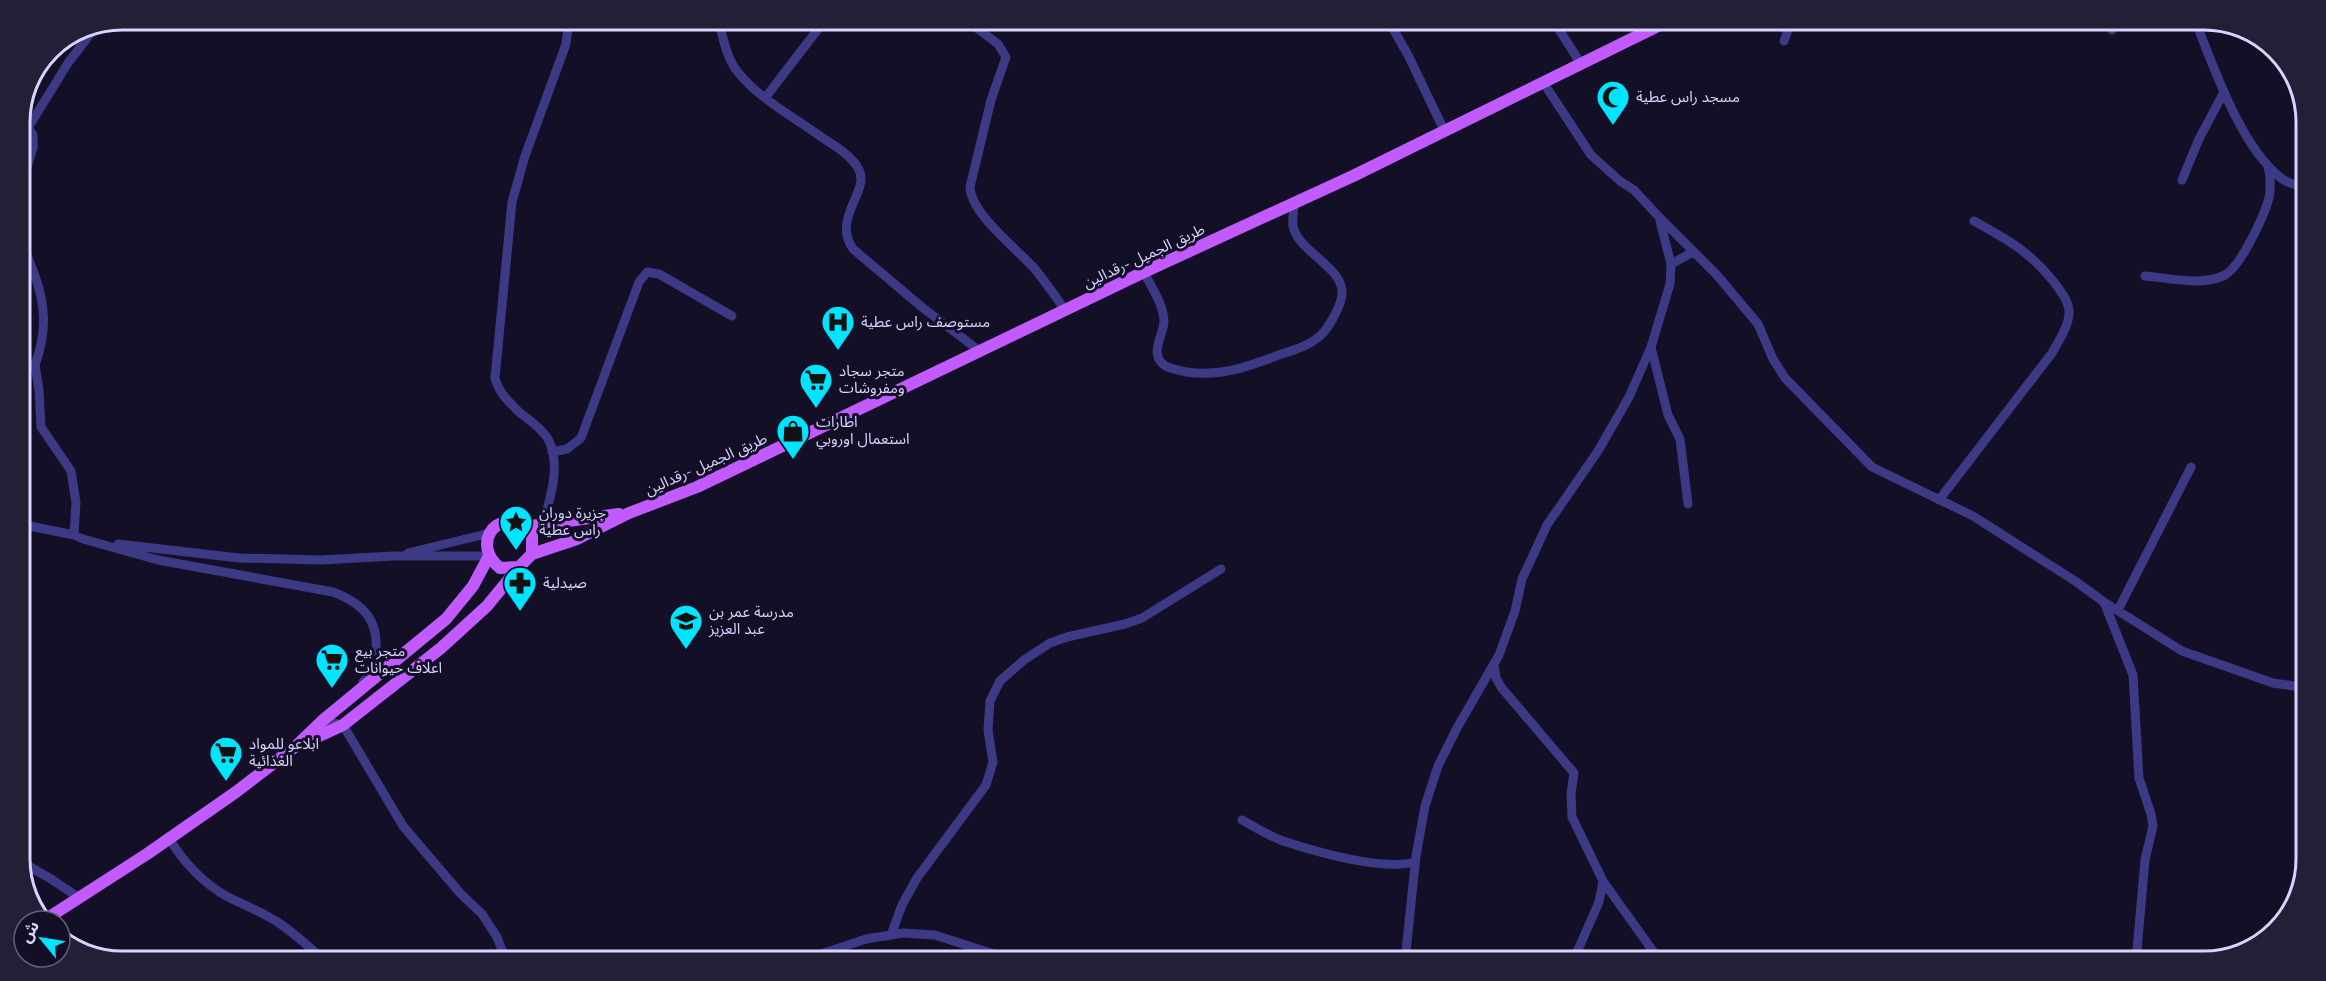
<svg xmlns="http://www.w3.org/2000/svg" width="2326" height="981" font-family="Montserrat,'Noto Sans Arabic',sans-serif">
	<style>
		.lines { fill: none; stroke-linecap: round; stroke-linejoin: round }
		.minor { stroke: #3d3a85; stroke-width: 9 }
		.major { stroke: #c25bff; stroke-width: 12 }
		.labels { text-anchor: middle; stroke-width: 6; stroke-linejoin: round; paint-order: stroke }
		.poi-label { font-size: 15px; fill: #d9d4ff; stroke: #130f26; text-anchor: start }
		.street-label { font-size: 15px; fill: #d9d4ff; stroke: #130f26 }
		.rim { fill: none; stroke: #d9d4ff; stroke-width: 3 }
	</style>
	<rect width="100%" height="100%" fill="#130f26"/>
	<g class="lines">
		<path class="minor" d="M718 20C723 36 726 57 737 71 758 98 792 116 820 136 833 145 850 154 858 168 872 190 831 217 853 249L923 308 981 352
			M966 20 998 44 1006 57 991 100 970 187C971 214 1016 248 1034 268 1045 281 1055 296 1065 310
			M1388 20 1408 55 1444 130
			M1553 20 1581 64
			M2109 20 2112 30
			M2195 20C2213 66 2241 147 2281 178 2288 184 2298 184 2306 190
			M1784 41 1789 27 1787 20
			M1543 82 1591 155 1620 181 1634 190 1660 218 1716 274 1758 324 1773 359 1785 378 1872 467 1973 516 2075 581 2104 602 2182 651 2273 683 2301 687
			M765 98 825 20
			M20 125 28 128 33 135V148L22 183 20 203
			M28 128 68 63 98 24
			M2182 180 2199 139 2224 92
			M20 229C22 245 28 258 34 273 46 305 47 333 35 365
			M1671 264 1693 252
			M1144 272C1151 287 1164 305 1164 322 1163 336 1149 354 1164 365 1170 369 1179 370 1186 372 1220 377 1247 367 1279 355 1294 350 1312 345 1323 333 1330 325 1338 310 1341 300 1350 268 1299 255 1293 226 1292 220 1294 211 1294 204
			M2145 276C2170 278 2200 286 2223 276 2240 269 2264 216 2269 198 2271 187 2271 178 2268 166
			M1651 347 1668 415 1680 439 1688 504
			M20 365H35L39 390 41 427 71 471 76 503 74 535
			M552 452 567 449 581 438 639 282 647 272 659 274 732 316
			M1939 500 2052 353C2059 340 2070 325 2069 310 2068 299 2060 291 2054 282 2029 251 2008 240 1974 221
			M20 524 74 535 83 539 158 560 333 592C346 597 360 604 368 616 381 634 378 667 363 682
			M543 524C550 499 561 466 549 441 543 429 529 420 519 412 508 401 499 393 495 378L512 202 525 156 566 44 569 20
			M118 544 239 558 321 560 394 556H489
			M408 553 490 533
			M2104 602 2133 675 2139 778 2151 814 2153 826 2145 860 2136 961
			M2118 610 2191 467
			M1494 664 1496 678 1501 687 1574 773 1571 794 1572 817 1603 881 1660 961
			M322 721 343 725 403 826 460 893 482 914 497 937 506 961
			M1242 820C1255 827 1269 836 1283 841 1317 852 1381 871 1415 862
			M169 838C183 862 204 884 228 897 246 906 265 913 282 925 297 936 311 948 324 961
			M20 861 51 879 78 897
			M891 935 902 905 917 878 986 785 993 762 988 730 990 701 1000 681 1024 660 1050 643 1067 637 1125 624 1142 618 1221 569
			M800 961 866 939 903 933 935 935 1015 961
			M1405 961 1416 856 1425 806 1438 766 1457 728 1499 655 1515 611 1522 579 1547 525 1598 451 1629 397 1651 347 1670 284 1671 264 1660 221
			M1573 961 1599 902 1603 881"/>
		<path class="major" d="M524 527 532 536V554L519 567 500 568C472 546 494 509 524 527L619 514
			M532 554 577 539 629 513 697 487 1144 272 1353 176 1670 20
			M306 742 343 725 441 648 487 606 519 567
			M43 921 147 854 236 792 296 746 322 721 446 619 473 586 489 556"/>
	</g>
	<defs>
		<symbol id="mosque-pin" viewBox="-11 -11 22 30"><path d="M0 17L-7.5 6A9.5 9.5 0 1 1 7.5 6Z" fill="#00e5ff" stroke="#130f26"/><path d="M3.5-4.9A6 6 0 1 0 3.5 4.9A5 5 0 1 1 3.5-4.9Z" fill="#111"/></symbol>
		<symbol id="hospital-pin" viewBox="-11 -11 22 30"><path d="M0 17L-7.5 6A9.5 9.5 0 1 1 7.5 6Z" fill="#00e5ff" stroke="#130f26"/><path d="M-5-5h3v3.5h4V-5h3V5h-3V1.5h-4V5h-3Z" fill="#111"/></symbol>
		<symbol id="supermarket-pin" viewBox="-11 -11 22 30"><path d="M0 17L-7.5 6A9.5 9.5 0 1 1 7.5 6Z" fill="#00e5ff" stroke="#130f26"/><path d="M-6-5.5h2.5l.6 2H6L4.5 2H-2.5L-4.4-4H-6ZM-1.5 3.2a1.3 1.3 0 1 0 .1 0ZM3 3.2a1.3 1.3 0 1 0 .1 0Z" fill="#111"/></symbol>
		<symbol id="shop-pin" viewBox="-11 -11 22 30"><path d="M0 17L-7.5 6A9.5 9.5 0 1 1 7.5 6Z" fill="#00e5ff" stroke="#130f26"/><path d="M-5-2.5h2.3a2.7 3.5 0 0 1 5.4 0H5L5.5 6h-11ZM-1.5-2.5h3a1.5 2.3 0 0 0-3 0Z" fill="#111"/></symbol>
		<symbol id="sight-pin" viewBox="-11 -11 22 30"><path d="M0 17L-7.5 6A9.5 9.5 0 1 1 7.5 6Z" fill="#00e5ff" stroke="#130f26"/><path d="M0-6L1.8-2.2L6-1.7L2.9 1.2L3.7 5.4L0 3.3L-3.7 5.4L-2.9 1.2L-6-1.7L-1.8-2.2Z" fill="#111"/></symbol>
		<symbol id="pharmacy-pin" viewBox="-11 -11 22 30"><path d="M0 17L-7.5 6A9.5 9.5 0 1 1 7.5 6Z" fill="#00e5ff" stroke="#130f26"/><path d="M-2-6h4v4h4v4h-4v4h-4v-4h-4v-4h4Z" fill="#111"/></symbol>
		<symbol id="school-pin" viewBox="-11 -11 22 30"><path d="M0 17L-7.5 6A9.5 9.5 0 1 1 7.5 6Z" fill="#00e5ff" stroke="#130f26"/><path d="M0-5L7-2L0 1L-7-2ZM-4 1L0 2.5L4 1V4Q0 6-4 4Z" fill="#111"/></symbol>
	</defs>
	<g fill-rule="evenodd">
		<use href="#mosque-pin" x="1594" y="78" width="38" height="52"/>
		<use href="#hospital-pin" x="819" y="303" width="38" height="52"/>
		<use href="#supermarket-pin" x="797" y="361" width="38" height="52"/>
		<use href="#shop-pin" x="774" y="412" width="38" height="52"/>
		<use href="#sight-pin" x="497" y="503" width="38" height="52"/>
		<use href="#pharmacy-pin" x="501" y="564" width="38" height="52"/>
		<use href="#school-pin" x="667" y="602" width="38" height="52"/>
		<use href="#supermarket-pin" x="313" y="641" width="38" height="52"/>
		<use href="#supermarket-pin" x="207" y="734" width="38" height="52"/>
	</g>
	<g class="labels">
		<g class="poi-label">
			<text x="1636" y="102">مسجد راس عطية</text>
			<text x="861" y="327">مستوصف راس عطية</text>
			<text x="839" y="376">متجر سجاد<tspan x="839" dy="17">ومفروشات</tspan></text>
			<text x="816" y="427">اطارات<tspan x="816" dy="17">استعمال اوروبي</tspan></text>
			<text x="539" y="518">جزيرة دوران<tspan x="539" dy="17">راس عطية</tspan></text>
			<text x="543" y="588">صيدلية</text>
			<text x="709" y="617">مدرسة عمر بن<tspan x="709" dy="17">عبد العزيز</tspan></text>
			<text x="355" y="656">متجر بيع<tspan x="355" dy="17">اعلاف حيوانات</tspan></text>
			<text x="249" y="749">ابلاعو للمواد<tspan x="249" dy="17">الغذائية</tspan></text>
		</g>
		<g class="street-label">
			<text transform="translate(1144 256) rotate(-25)" y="5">طريق الجميل -رقدالين</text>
			<text transform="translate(706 464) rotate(-24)" y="5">طريق الجميل -رقدالين</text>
		</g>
	</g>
	<path d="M0 0H2326V981H0ZM122 30H2204A92 92 0 0 1 2296 122V859A92 92 0 0 1 2204 951H122A92 92 0 0 1 30 859V122A92 92 0 0 1 122 30Z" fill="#231f37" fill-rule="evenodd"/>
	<path class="rim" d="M122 30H2204A92 92 0 0 1 2296 122V859A92 92 0 0 1 2204 951H122A92 92 0 0 1 30 859V122A92 92 0 0 1 122 30Z"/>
	<g transform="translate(42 939) rotate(300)"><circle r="28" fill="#130f26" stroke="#625e7d" stroke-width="1.5"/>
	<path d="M0-4.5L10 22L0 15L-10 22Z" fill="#00e5ff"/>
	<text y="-9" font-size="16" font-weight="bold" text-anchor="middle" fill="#d9d4ff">ش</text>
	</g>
</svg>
